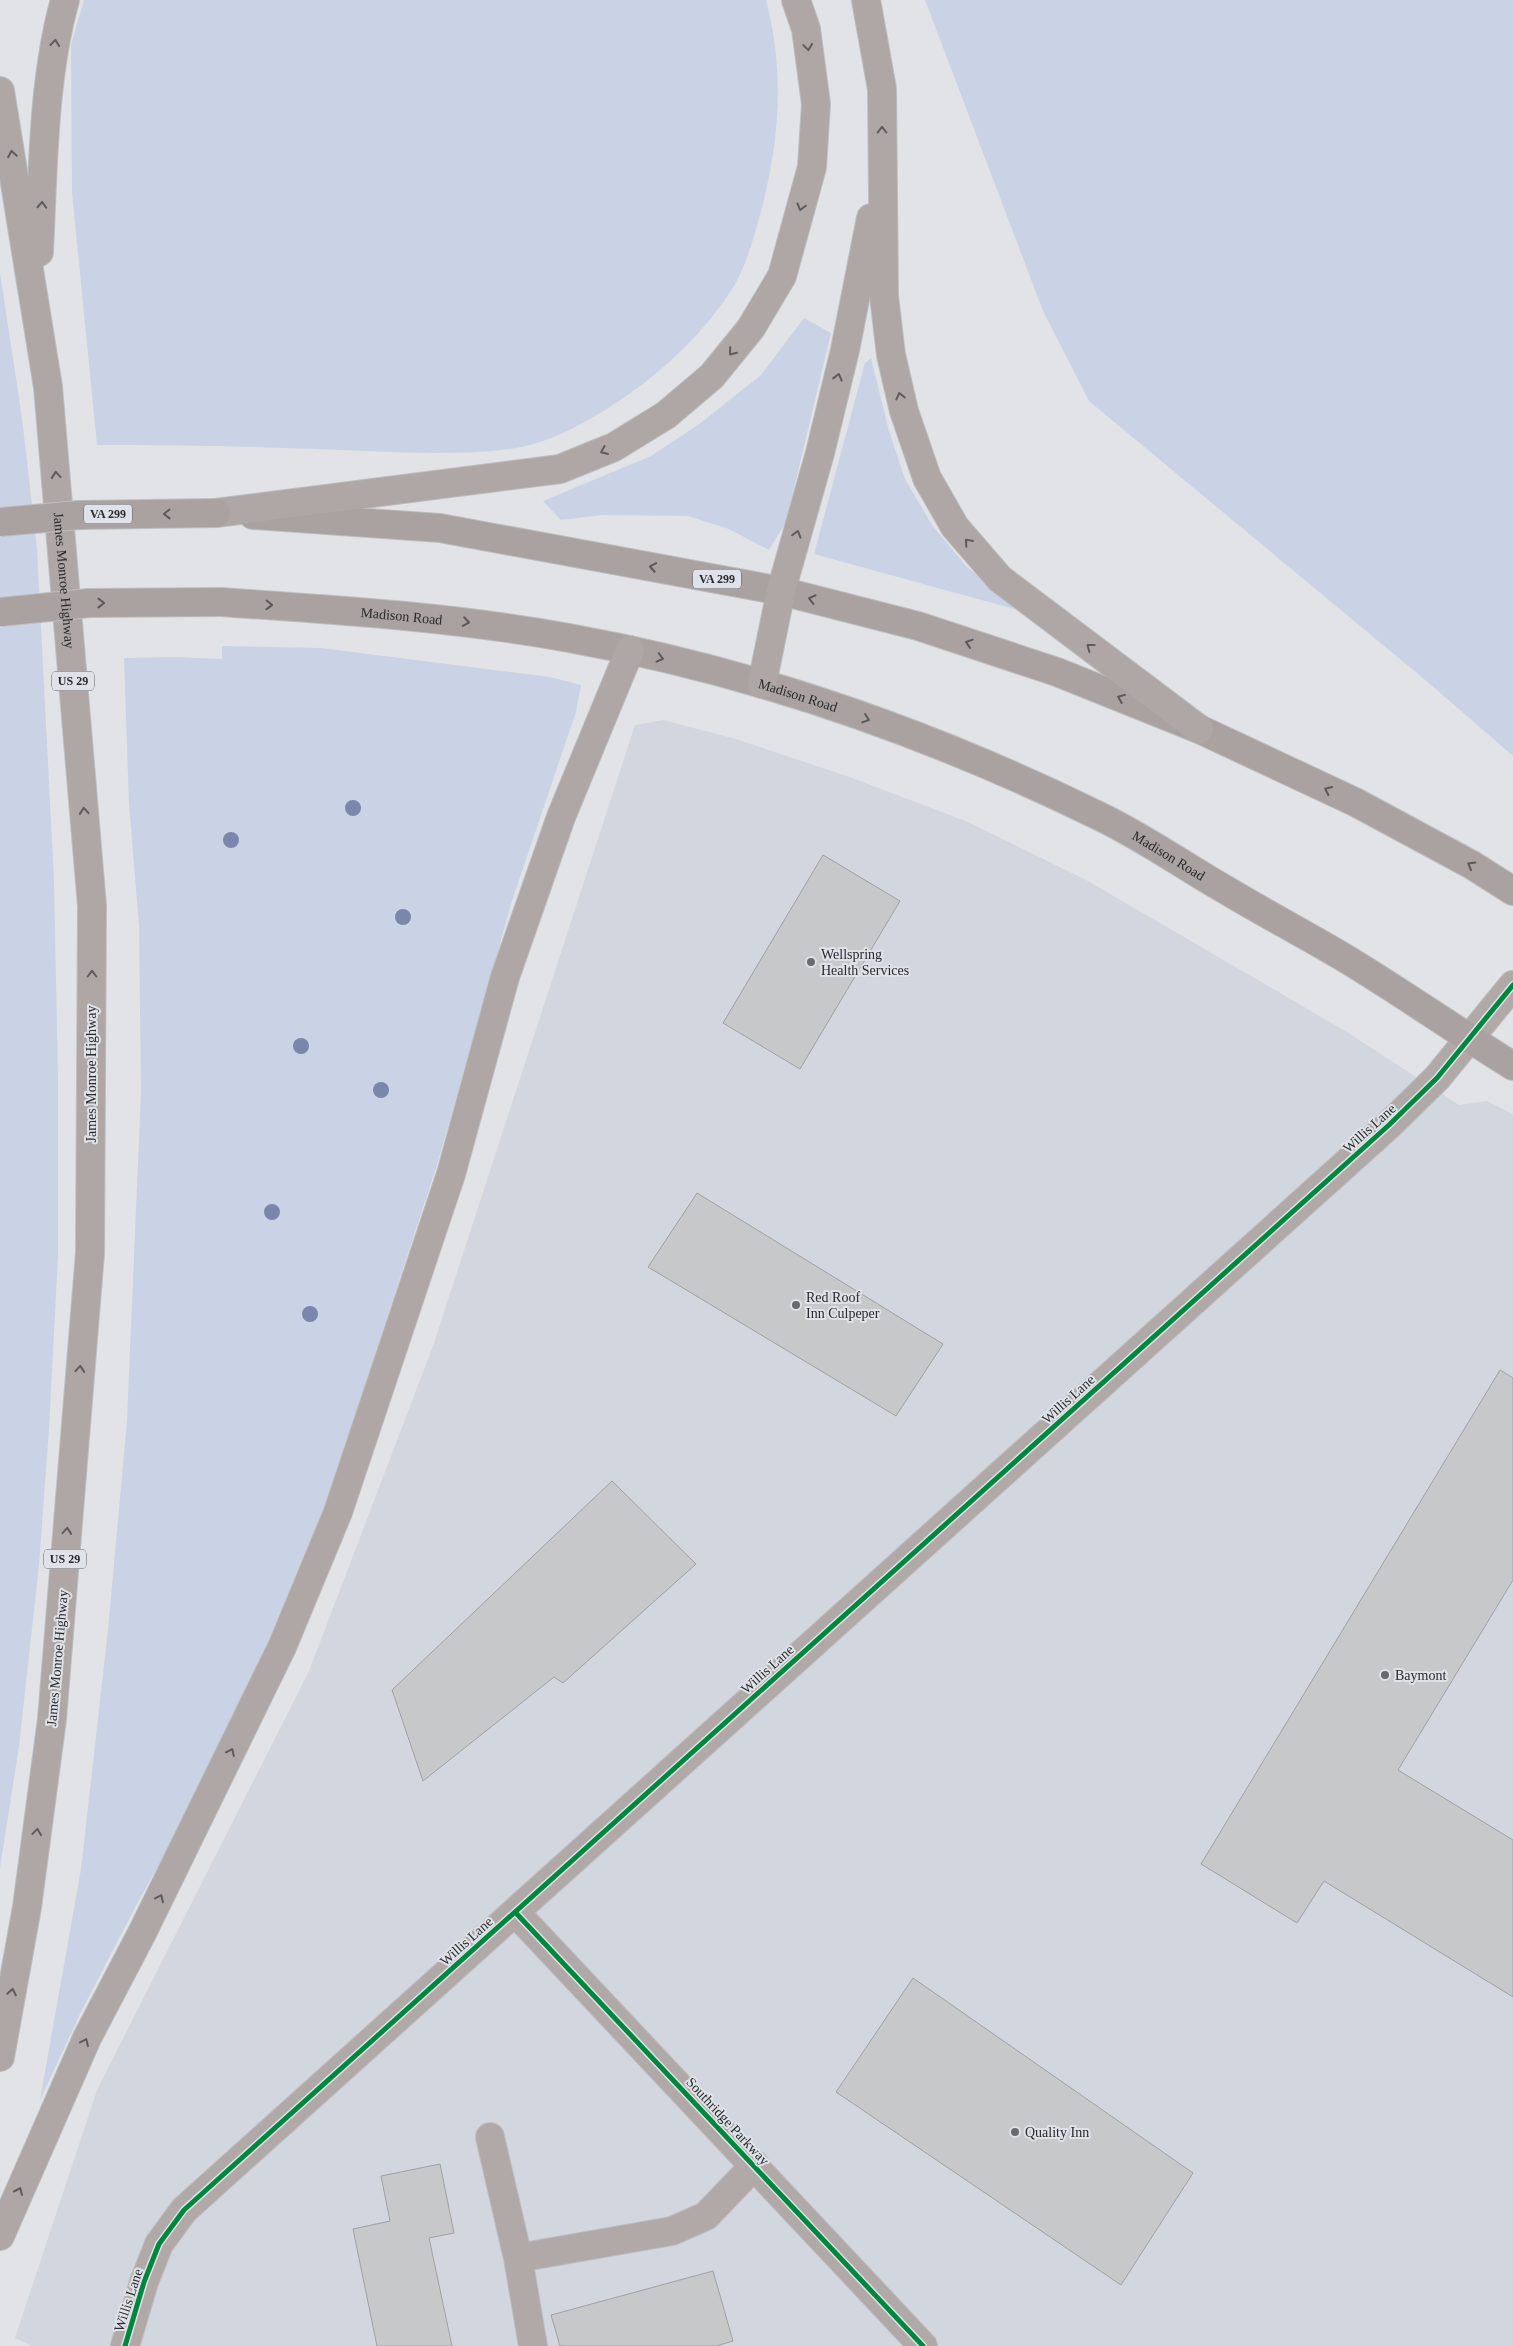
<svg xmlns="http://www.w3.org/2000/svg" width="1513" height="2346" font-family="Georgia,serif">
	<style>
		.built { fill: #d2d7df }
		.green { fill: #cad3e5 }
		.building { fill: #c7c8ca; stroke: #a0a0a3 }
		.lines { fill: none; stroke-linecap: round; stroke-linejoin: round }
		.minor-casing { stroke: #bdbec0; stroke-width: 30 }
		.major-casing { stroke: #bdbec0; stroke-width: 30 }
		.highway-casing { stroke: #bdbec0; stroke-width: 30 }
		.minor { stroke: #b1a9a7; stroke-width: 28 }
		.major { stroke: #aaa2a0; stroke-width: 28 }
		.highway { stroke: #aea7a5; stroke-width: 28 }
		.major-bridge-casing { stroke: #bdbec0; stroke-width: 30; stroke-linecap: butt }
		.major-bridge { stroke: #aaa2a0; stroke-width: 28 }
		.cycleway-casing { stroke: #dfe2e8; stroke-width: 8 }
		.cycleway { stroke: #00873e; stroke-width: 5 }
		.tree { fill: #7a87aa }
		.oneway { stroke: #5e5b5c }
		.oneway2 { stroke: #5c595a }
		.poi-dot { fill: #696a6c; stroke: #dfe2e8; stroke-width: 2 }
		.labels { text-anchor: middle; stroke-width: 4; stroke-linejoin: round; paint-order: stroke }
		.shield { fill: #dfe2e8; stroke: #5f6064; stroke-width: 1 }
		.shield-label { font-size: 12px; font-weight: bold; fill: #28292b }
		.street-label { font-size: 14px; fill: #28292b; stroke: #dfe2e8 }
		.poi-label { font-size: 14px; fill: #28292b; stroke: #dfe2e8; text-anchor: start }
	</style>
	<rect width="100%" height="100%" fill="#e1e3e6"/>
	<path class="built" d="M663 720 736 739 847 776 968 822 1088 881 1347 1032 1459 1105 1487 1101 1513 1114V2346H32L15 2338 97 2090 309 1671 433 1346 635 725Z"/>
	<path class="green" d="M84 0H766C786 76 779 150 757 226 751 246 745 267 734 286 705 332 664 371 619 401 587 422 549 444 510 449 446 457 380 451 316 449 243 446 170 445 97 445L72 192 71 45Z
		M925 0H1513V756L1430 684 1089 401 1043 311Z
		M0 273 22 418 37 549 54 880 58 1080V1256L49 1429 39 1565 19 1746 0 1868Z
		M804 318 831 333 786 522 769 550 729 529 688 516 603 515 561 520 543 501 651 456 698 425 761 375Z
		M871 358 889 431 905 479 932 525 966 566 1022 611 814 554 865 363Z
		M222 646 321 648 550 677 581 685 576 712 512 901 437 1165 328 1497 237 1716 196 1799 139 1900 80 2014 40 2100 81 1869 108 1630 127 1421 141 1091 139 926 129 804 124 658 176 657 222 659Z"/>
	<path class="building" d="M823 855 900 901 800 1069 723 1023Z
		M697 1193 943 1344 896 1416 648 1267Z
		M1500 1370 1513 1378V1580L1398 1770 1513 1840V1997L1324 1881 1297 1923 1201 1864Z
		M612 1481 696 1564 563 1683 554 1677 423 1781 392 1690Z
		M913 1978 1193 2173 1121 2285 836 2092Z
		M440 2164 454 2233 429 2238 452 2346H377L353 2229 390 2221 381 2176Z
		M713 2271 733 2341 716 2346H560L551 2315Z"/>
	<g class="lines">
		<defs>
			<path id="minor" d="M515 1912 923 2346
				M490 2137 518 2258 533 2346
				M518 2258 672 2231 706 2216 755 2165
				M125 2346 144 2282 159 2244 184 2210 1389 1125 1437 1078 1513 985"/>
			<g id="major">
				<path d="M253 515 440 528 781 591 918 626 1057 672 1199 729 1355 802 1472 865 1513 891"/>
				<path id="s1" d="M221 602C337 610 454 617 569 638 752 671 932 734 1099 816 1143 837 1184 866 1226 890 1266 914 1308 936 1348 960 1404 994 1458 1032 1513 1066"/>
			</g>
			<g id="highway">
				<path d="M866 0 882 89 884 296 891 355 904 411 927 478 955 527 1000 579 1199 729"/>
				<path id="s2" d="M0 91 48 387 92 906 90 1253 52 1719 27 1907 0 2057"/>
				<path d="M39 252C43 171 43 78 65 0"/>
				<path d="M216 513 560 469 614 447 666 415 712 376 751 328 782 276 812 167 816 104 806 29 796 0"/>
				<path d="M762 684 781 591 820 453 845 350 871 218"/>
				<path d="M0 2236 87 2038 142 1933 282 1647 338 1512 451 1174 505 977 561 817 630 650"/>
			</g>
		</defs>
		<use href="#minor" class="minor-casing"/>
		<use href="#major" class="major-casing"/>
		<use href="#highway" class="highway-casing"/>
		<use href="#minor" class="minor"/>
		<use href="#major" class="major"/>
		<use href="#highway" class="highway"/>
		<defs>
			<path id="major-bridge" d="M0 522 79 515 216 513
				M0 612 89 603 221 602"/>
		</defs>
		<use href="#major-bridge" class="major-bridge-casing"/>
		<use href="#major-bridge" class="major-bridge"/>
		<defs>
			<path id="cycleway" d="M515 1912 923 2346
				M125 2346 144 2282 159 2244 184 2210 1389 1125 1437 1078 1513 985"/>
		</defs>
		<use href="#cycleway" class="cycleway-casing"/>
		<use href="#cycleway" class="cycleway"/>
	</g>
	<g class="tree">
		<circle cx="353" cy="808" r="8"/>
		<circle cx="231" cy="840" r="8"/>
		<circle cx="403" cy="917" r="8"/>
		<circle cx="301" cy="1046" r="8"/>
		<circle cx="381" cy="1090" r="8"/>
		<circle cx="272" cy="1212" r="8"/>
		<circle cx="310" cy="1314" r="8"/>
	</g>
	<defs><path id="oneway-chevron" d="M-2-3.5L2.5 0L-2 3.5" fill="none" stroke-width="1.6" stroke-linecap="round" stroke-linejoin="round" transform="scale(1.25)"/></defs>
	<g class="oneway">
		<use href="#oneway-chevron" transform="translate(55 43) rotate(-84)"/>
		<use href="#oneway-chevron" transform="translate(808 47) rotate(82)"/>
		<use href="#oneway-chevron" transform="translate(882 130) rotate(-90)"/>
		<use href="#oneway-chevron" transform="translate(12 154) rotate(-100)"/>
		<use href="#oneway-chevron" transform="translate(42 205) rotate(-87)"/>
		<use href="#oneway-chevron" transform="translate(801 207) rotate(106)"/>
		<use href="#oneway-chevron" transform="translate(732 352) rotate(129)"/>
		<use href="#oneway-chevron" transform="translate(838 377) rotate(-76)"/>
		<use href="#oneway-chevron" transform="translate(900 396) rotate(-103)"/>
		<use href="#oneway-chevron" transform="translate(604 451) rotate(157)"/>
		<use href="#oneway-chevron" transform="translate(56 475) rotate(-95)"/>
		<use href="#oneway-chevron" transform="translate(797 534) rotate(-74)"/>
		<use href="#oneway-chevron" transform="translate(968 542) rotate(-131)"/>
		<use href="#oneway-chevron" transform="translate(1090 647) rotate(-143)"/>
		<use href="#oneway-chevron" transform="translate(84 811) rotate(-95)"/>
		<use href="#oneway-chevron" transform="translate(92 974) rotate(-90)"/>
		<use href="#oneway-chevron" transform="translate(80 1369) rotate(-85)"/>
		<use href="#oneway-chevron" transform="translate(67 1531) rotate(-85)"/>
		<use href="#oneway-chevron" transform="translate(231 1752) rotate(-64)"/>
		<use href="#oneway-chevron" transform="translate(37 1832) rotate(-82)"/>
		<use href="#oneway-chevron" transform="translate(160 1898) rotate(-64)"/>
		<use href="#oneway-chevron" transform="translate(12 1992) rotate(-80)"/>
		<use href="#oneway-chevron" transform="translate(85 2042) rotate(-65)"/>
		<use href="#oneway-chevron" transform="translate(19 2191) rotate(-66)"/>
	</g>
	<g class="oneway2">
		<use href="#oneway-chevron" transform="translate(167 514) rotate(179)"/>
		<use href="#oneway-chevron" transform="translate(653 567) rotate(-170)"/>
		<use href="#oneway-chevron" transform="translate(812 599) rotate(-166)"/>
		<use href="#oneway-chevron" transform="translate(101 603)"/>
		<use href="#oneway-chevron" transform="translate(269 605) rotate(2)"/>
		<use href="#oneway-chevron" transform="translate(466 622) rotate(8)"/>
		<use href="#oneway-chevron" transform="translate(969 643) rotate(-162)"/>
		<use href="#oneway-chevron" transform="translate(660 658) rotate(14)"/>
		<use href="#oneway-chevron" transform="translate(1121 698) rotate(-158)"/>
		<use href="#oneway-chevron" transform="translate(866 719) rotate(19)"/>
		<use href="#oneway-chevron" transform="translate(1328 790) rotate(-155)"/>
		<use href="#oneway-chevron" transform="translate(1471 865) rotate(-150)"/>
	</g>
	<g class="poi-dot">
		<circle cx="811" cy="962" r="5"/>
		<circle cx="796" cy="1305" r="5"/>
		<circle cx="1385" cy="1675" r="5"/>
		<circle cx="1015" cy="2132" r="5"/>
	</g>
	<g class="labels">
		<g class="shield">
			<rect x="84" y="504.5" width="48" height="19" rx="4"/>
			<rect x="693" y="569.5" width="48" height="19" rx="4"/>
			<rect x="52" y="671.5" width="42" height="19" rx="4"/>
			<rect x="44" y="1549.5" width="42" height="19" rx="4"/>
		</g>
		<g class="shield-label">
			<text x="108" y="518">VA 299</text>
			<text x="717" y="583">VA 299</text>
			<text x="73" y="685">US 29</text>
			<text x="65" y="1563">US 29</text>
		</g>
		<g class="street-label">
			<text dy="5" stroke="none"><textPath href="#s2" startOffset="494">James Monroe Highway</textPath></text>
			<text dy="5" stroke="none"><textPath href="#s1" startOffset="181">Madison Road</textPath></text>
			<text dy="5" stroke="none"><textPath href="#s1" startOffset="586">Madison Road</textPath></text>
			<text dy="5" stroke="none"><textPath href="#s1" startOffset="991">Madison Road</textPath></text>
			<text transform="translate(91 1074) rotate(-90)" y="5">James Monroe Highway</text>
			<text transform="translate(1369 1128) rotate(-42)" y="5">Willis Lane</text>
			<text transform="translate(1068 1399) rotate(-42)" y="5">Willis Lane</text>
			<text transform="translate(57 1658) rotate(-85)" y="5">James Monroe Highway</text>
			<text transform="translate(767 1669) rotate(-42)" y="5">Willis Lane</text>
			<text transform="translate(466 1941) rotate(-42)" y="5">Willis Lane</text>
			<text transform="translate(728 2121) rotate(47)" y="5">Southridge Parkway</text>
			<text transform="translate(128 2300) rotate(-72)" y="5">Willis Lane</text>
		</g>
		<g class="poi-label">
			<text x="821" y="959">Wellspring<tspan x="821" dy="16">Health Services</tspan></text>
			<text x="806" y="1302">Red Roof<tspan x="806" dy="16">Inn Culpeper</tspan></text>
			<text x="1395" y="1680">Baymont</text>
			<text x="1025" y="2137">Quality Inn</text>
		</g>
	</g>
</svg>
